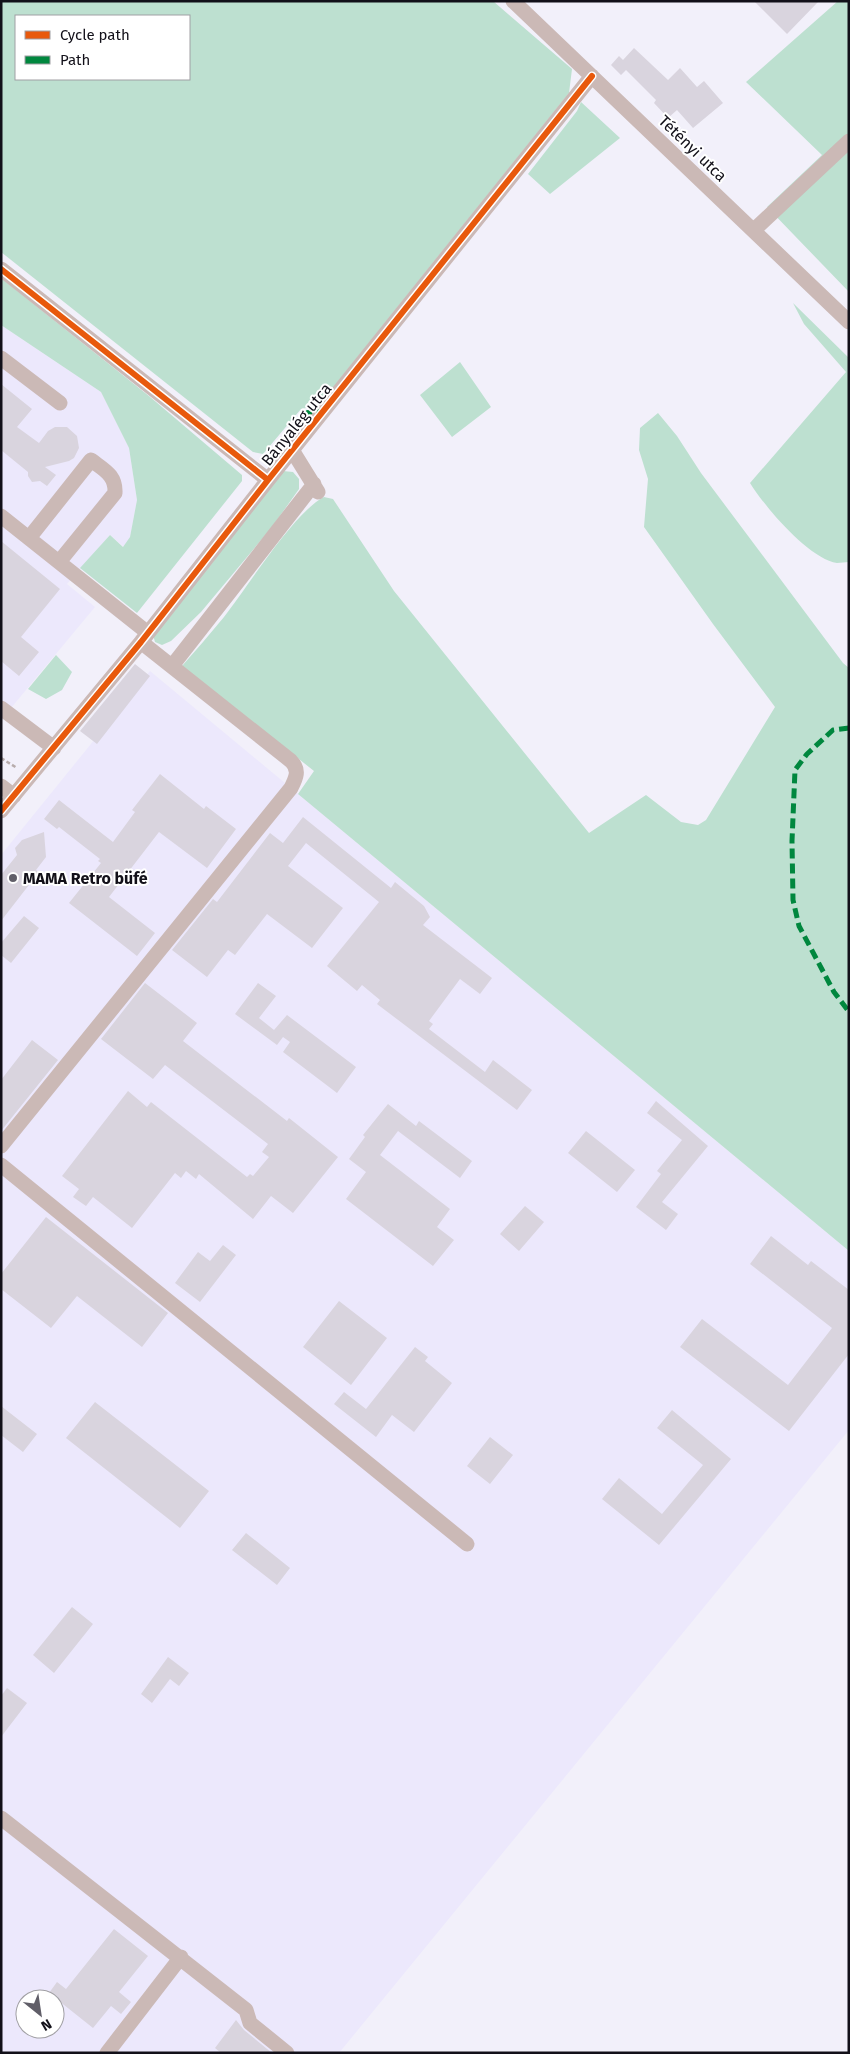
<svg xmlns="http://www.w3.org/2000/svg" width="850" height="2054" font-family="'Fira Sans',sans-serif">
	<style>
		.built { fill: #ece8fc; fill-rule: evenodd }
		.green { fill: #bde0d0; fill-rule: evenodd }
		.building { fill: #d9d4de }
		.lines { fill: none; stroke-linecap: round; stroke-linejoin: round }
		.path { stroke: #b7acac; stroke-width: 2.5; stroke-dasharray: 4 2.5; stroke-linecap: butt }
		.minor { stroke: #cbb9b6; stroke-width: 15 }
		.quiet { stroke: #00873e; stroke-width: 5; stroke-dasharray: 10 5; stroke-linecap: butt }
		.cycleway-casing { stroke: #fff; stroke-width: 9 }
		.cycleway { stroke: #e8590c; stroke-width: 6 }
		.poi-dot { fill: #605e68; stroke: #fff; stroke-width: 2 }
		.labels { text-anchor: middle; stroke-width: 4; stroke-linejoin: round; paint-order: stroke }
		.street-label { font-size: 16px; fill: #121019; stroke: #fff }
		.poi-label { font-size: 16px; font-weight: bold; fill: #121019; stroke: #fff; text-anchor: start }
	</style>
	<rect width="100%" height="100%" fill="#f2f0fa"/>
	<path class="built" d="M1 325 101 392 129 448 137 500 130 537 124 547 110 535 67 584 95 607 1 720Z
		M150 671 849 1251V1430L339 2053H1V855ZM25 1999H55V2029H25Z"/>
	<path class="green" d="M1 1H493L572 69 569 93 319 405 301 409 263 454 253 452 1 252ZM16 16H189V79H16Z
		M838 1H849V292L767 207 822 155 746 82Z
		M581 102 620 138 550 194 528 174 577 111Z
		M1 278 149 396 242 475V481L137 613 80 568 110 535 123 547 130 537 137 500 129 448 101 392 1 325Z
		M793 303 849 358V562C845 562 841 563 837 563 809 559 764 506 750 483L846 372 804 324Z
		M460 362 491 407 452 437 420 395Z
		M658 413 677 436 701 473 843 663 849 668V1251L298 794 314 771 182 666C196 650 210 634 224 617 247 588 294 512 324 497L333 499 394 591 589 833 646 795 681 822 698 825 706 820 775 707 713 624 644 527 648 479 639 450 640 428Z
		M283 471 293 472 299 479V489L272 527 201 612 171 641 162 645 155 642 151 628Z
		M56 655 72 672 62 690 46 699 28 689Z"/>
	<path class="building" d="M754 1H819L787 34Z
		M634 48 668 80 680 68 697 87 704 81 723 103 693 128 677 110 668 118 654 103 656 100 626 70 621 75 611 65 619 56 623 60Z
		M1 384 32 409 17 427 39 443 48 431 55 427H67L77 436 79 448 74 458 69 461 45 467 56 475 47 486 40 481 32 482 28 476V472L1 450Z
		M1 541 60 589 21 637 39 652 19 676 1 661Z
		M135 664 150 676 97 744 80 731Z
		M160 774 204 809 206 806 236 829 207 868 159 832 109 897 155 933 137 956 69 903 101 863 98 861 100 859 59 827 57 829 44 819 59 800 113 842 135 812 132 810Z
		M303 817 391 888 395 882 424 906 430 917 423 925 492 978 480 994 460 979 429 1021 433 1024 429 1029 485 1072 493 1060 532 1090 517 1110 377 1004 380 1000 362 985 357 991 327 966 379 902 306 843 288 866 343 908 312 948 267 914 235 955 228 950 207 977 172 950 213 899 217 902 270 833 283 843Z
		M44 832 46 857 36 870 39 872 1 921V875L17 855 15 848 22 840Z
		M24 916 39 928 11 963 1 955V943Z
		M145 983 197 1023 183 1041 287 1121 289 1118 338 1157 293 1213 271 1196 253 1219 199 1174 196 1179 186 1171 181 1178 175 1173 132 1228 93 1197 86 1206 73 1197 79 1189 62 1176 128 1091 147 1107 151 1102 247 1177 250 1174 253 1176 269 1157 262 1152 268 1144 165 1065 153 1079 101 1039Z
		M258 983 276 996 259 1018 274 1030 287 1015 356 1067 337 1093 283 1052 290 1042 283 1037 277 1045 235 1014Z
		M32 1040 58 1060 1 1131V1080Z
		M656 1101 708 1146 662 1202 678 1214 666 1230 636 1207 661 1174 657 1171 682 1140 647 1113Z
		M388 1104 416 1126 419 1121 472 1161 460 1178 398 1131 380 1155 450 1209 437 1227 454 1240 433 1266 346 1199 366 1172 349 1159 365 1137 363 1135Z
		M586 1131 635 1170 617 1192 568 1153Z
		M525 1206 544 1222 519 1251 500 1234Z
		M46 1217 168 1313 142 1347 77 1296 51 1328 1 1289V1274Z
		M771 1236 808 1265 811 1261 849 1290V1354L789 1431 680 1347 702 1319 788 1385 832 1328 750 1264Z
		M223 1245 236 1255 200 1302 175 1283 198 1252 210 1261Z
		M339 1301 387 1338 351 1385 303 1347Z
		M415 1347 428 1357 425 1361 452 1383 414 1432 392 1415 376 1437 334 1404 344 1392 366 1409Z
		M95 1402 209 1491 180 1528 66 1438Z
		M1 1406 37 1434 23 1452 1 1435Z
		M672 1410 731 1459 659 1545 602 1499 619 1478 662 1514 703 1465 657 1428Z
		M490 1437 513 1455 490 1484 467 1466Z
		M246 1533 290 1568 277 1585 232 1550Z
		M72 1607 93 1624 54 1673 33 1655Z
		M168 1657 189 1673 179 1686 170 1679 152 1703 141 1694Z
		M7 1688 27 1703 1 1737V1696Z
		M114 1929 148 1956 119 1992 131 2002 121 2014 111 2006 93 2028 49 1993 57 1982 66 1989Z
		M236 2020 244 2030 272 2053H221L215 2048Z"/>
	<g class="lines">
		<path class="path" d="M1 758 17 768"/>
		<path class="minor" d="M513 1 849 322
			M754 230 849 141
			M1 269 268 480
			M1 358 60 403
			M292 450 318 492
			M1 516 148 633
			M29 538 91 460C104 470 116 475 115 493L59 562
			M172 666 314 484
			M1 708 54 748
			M1 786 14 796
			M1 811 141 642 268 480 592 76
			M1 1146 291 788C296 778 300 770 291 761L141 642
			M1 1165 467 1544
			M1 1818 246 2010 250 2023 287 2053
			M107 2053 181 1957"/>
		<path class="quiet" d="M302 414 314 411 322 413
			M849 728 833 730 807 754 795 770 792 841 793 900 799 926 834 992 849 1012"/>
		<defs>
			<path id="cycleway" d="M1 269 268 480
				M1 811 141 642 268 480 592 76"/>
		</defs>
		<use href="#cycleway" class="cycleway-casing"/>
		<use href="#cycleway" class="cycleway"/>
	</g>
	<circle class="poi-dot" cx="13" cy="878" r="5"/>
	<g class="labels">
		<g class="street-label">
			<text transform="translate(693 148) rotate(44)" y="6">Tétényi utca</text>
			<text transform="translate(296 424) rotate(-51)" y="6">Bányalég utca</text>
		</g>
		<g class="poi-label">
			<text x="23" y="884">MAMA Retro büfé</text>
		</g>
	</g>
	<rect width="850" height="2054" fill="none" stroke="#121019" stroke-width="5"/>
	<rect x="15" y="15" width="175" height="65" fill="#ffffff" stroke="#a09fa3"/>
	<rect x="25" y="31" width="25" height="8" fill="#e8590c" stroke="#a09fa3"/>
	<text x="60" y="40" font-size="15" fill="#121019">Cycle path</text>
	<rect x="25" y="56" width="25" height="8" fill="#00873e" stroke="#a09fa3"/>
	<text x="60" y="65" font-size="15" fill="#121019">Path</text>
	<g transform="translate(40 2014) rotate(150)"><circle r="24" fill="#ffffff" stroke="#a09fa3"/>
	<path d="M0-4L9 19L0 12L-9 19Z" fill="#605e68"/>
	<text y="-8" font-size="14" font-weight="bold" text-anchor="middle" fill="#121019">N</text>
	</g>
</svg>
